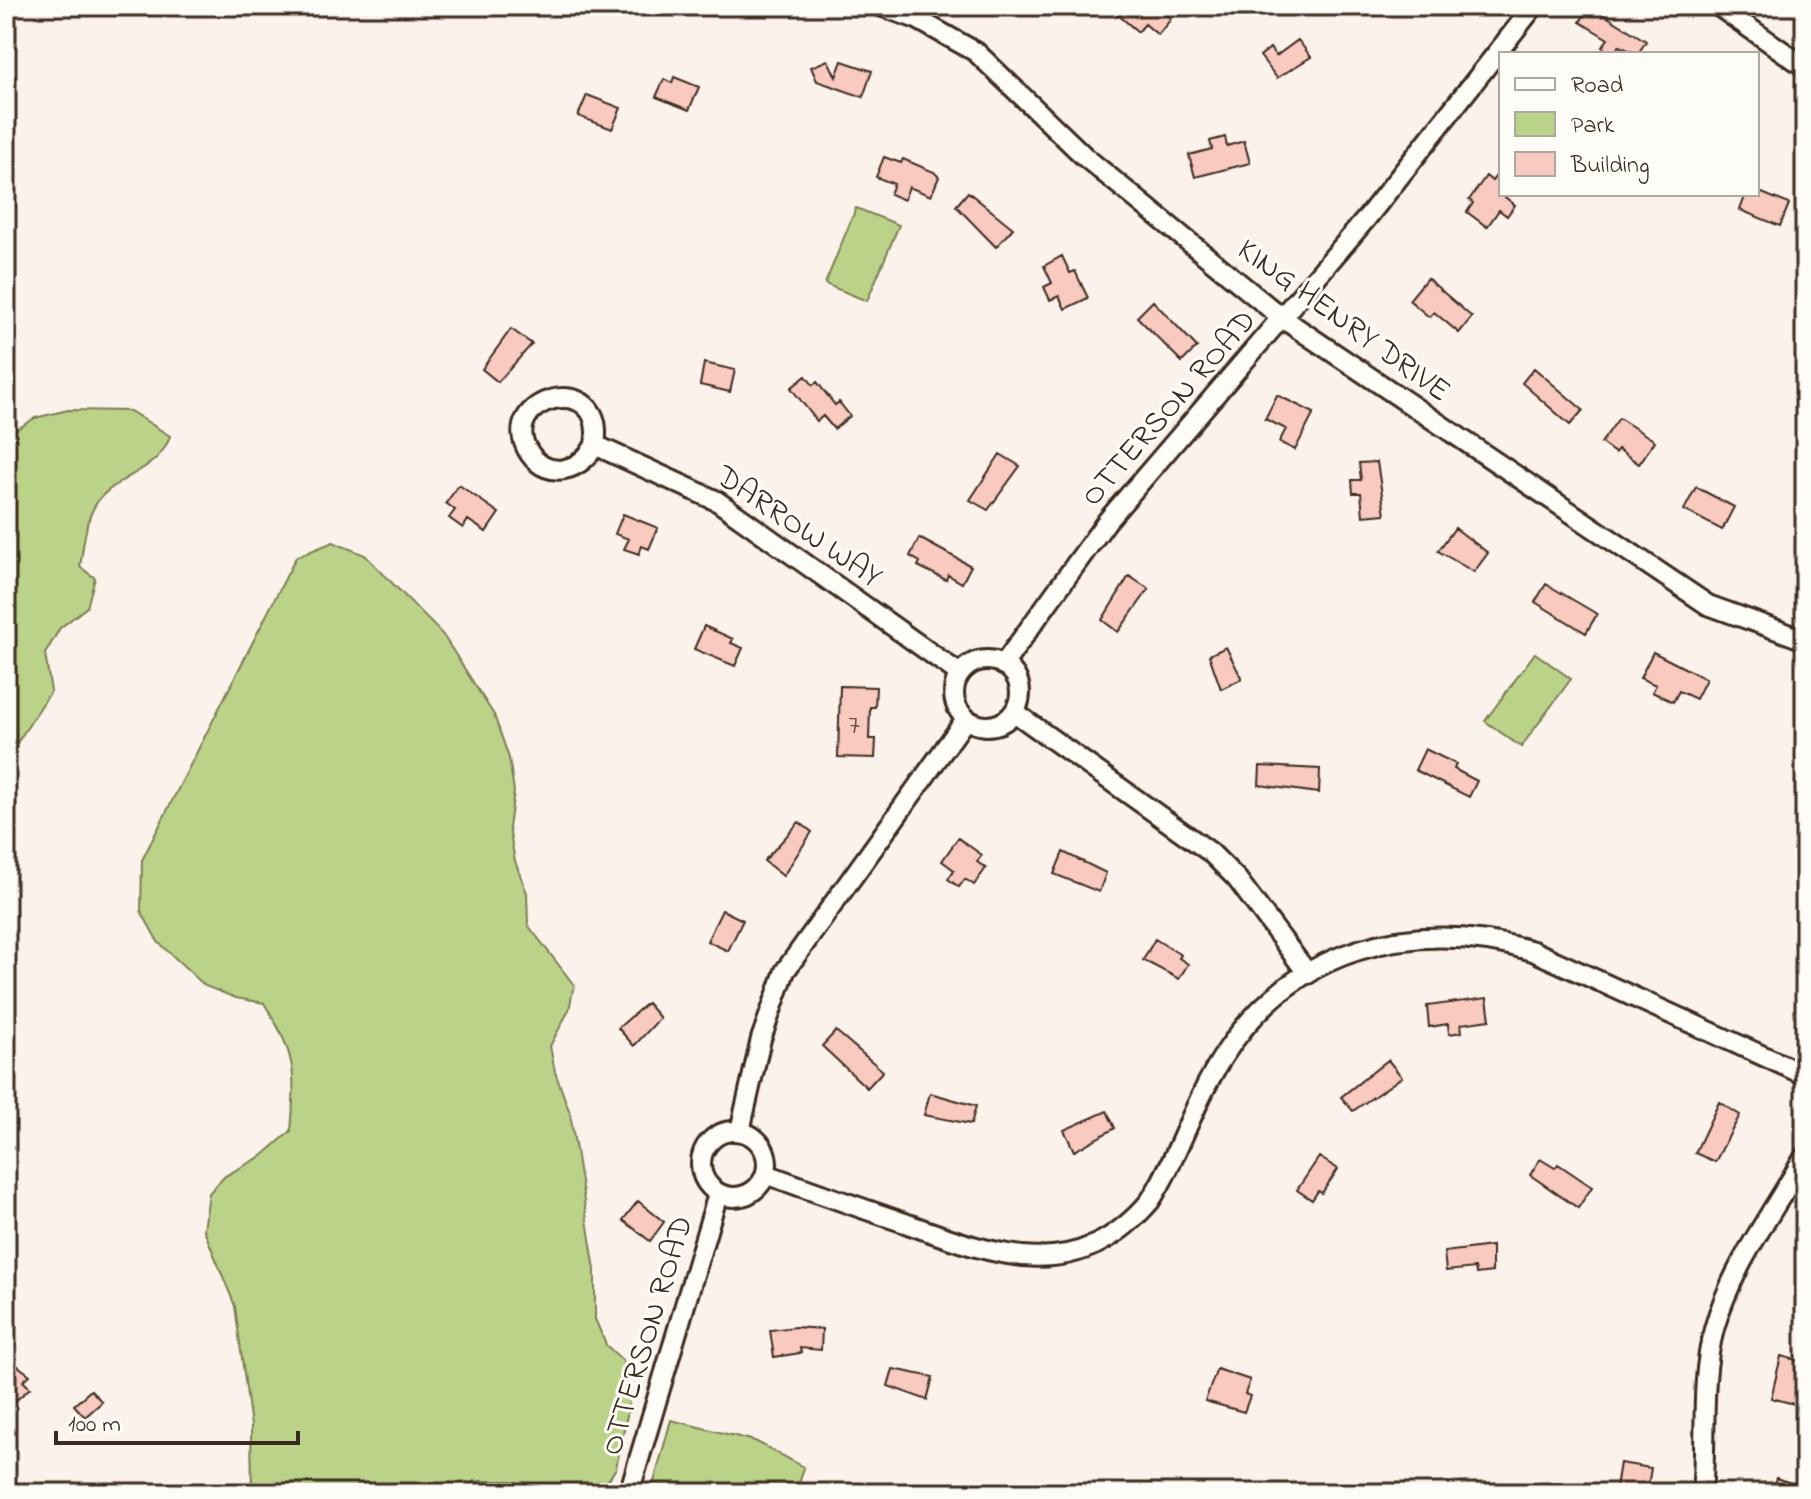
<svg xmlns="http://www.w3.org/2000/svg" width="1811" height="1499" font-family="'Indie Flower',sans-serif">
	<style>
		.green { fill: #bbd389; stroke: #7b7e54; stroke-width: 2 }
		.building { fill: #f9cabf; stroke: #3b2a1e; stroke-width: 2 }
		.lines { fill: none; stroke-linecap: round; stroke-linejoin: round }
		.street-casing { stroke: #3b2a1e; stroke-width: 24 }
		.street { stroke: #fdfcf7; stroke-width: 18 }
		.labels { text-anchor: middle; stroke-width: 6; stroke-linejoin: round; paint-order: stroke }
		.number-label { font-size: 28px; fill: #6a5246 }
		.street-label { font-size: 32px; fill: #3b2a1e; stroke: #fdfcf7 }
	</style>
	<rect width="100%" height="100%" fill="#fcf2ec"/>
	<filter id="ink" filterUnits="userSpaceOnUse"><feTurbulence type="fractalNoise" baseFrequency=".0125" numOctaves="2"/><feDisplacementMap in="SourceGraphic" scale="16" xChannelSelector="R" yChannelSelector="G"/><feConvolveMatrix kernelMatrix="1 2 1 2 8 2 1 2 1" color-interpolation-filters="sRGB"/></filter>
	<g filter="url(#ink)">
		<path class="green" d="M856 208 899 225 867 301 825 284Z
			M68 410 130 411 170 436C160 469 124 473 102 496 85 514 84 543 80 567L95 578 87 607 60 628 45 654 51 691 6 760V436L35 418Z
			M333 542 365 555 443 635 494 715 509 758 514 791 509 828 515 861 527 893 528 925 574 985 569 1010 550 1046 555 1072 570 1113 595 1270V1319L606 1345 623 1361 629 1406 616 1468 600 1493H546L512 1481H474L460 1493H252L251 1426 235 1306 204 1230 209 1193 225 1176 262 1156 291 1131C296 1071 296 1055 264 1003L236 998 205 986 158 942 141 911 142 860 296 557Z
			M1535 653 1571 679 1521 747 1485 721Z
			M671 1420 755 1441 804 1467 800 1481 786 1493H651Z"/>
		<path class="building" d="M1108 6H1155L1171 19 1158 35 1145 24 1138 32Z
			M1590 6 1646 41 1638 54 1619 46 1613 54 1602 47 1608 39 1580 22Z
			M1298 40 1311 57 1277 78 1260 56 1270 48 1276 56Z
			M828 60 836 77 842 61 872 71 863 97 817 81 811 67Z
			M674 77 699 87 689 110 656 97 664 79 672 83Z
			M587 95 621 108 612 129 578 116Z
			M1225 137 1227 146 1244 141 1250 163 1195 177 1189 155 1212 149 1210 141Z
			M884 157 901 163 903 159 934 172 939 177 931 196 909 187 904 200 890 194 894 184 876 177Z
			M1501 169V194L1515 205 1507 216 1499 210 1487 227 1467 212 1473 203 1469 200 1486 176 1492 181Z
			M1757 191 1789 204 1780 226 1740 210 1746 194H1757Z
			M968 192 1013 228 996 247 956 206Z
			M1062 256 1070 273 1075 271 1088 298 1065 309 1059 296 1050 300 1044 287 1052 283 1044 266Z
			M1427 278 1472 317 1459 333 1434 312 1429 317 1409 300Z
			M1153 301 1197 347 1182 362 1137 317Z
			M511 329 532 344 498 382 482 369Z
			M704 363 735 370 730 392 700 385Z
			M1534 368 1583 410 1570 425 1522 383Z
			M806 376 813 385 817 382 835 405 839 402 850 416 834 429 823 416 817 421 791 388Z
			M1277 395 1314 413 1295 450 1279 442 1286 429 1265 419Z
			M1619 418 1655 441 1639 464 1618 449 1615 453 1601 443Z
			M1000 454 1020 466 988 510 970 500Z
			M1377 462 1385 514 1363 516 1361 493H1353L1352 480H1361L1359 463Z
			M459 485 499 513 486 532 468 520 463 528 449 518 455 510 446 503Z
			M1696 487 1734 507 1722 530 1684 510Z
			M623 514 658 528 649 549 642 546 639 554 624 549 629 539 615 534Z
			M1455 528 1488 553 1474 572 1438 551Z
			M919 538 971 566 962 583 948 575 946 580 918 566 920 562 910 556Z
			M1129 576 1149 589 1118 632 1102 620Z
			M1546 584 1597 614 1586 633 1535 602Z
			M704 626 733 639 731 643 743 648 735 666 694 649Z
			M1226 647 1242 679 1221 689 1209 655Z
			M1653 652 1706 679 1696 699 1679 691 1673 702 1652 692 1656 685 1640 678Z
			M840 686 876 687 875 707H870L869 739H876L875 758 838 757Z
			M1425 749 1456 764 1454 769 1477 781 1469 797 1415 770Z
			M1260 766 1320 769 1319 793 1259 785Z
			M799 822 812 832 783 876 764 861Z
			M958 838 982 855 977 862 986 868 974 885 965 879 959 887 948 879 954 870 942 861Z
			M1063 852 1106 873 1099 892 1054 874Z
			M722 910 743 920 728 951 707 941Z
			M1155 939 1181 955 1179 958 1188 964 1179 979 1143 960Z
			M1487 998 1490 1020 1461 1024 1462 1032 1449 1034 1448 1024 1429 1027 1427 1006Z
			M647 1003 660 1018 634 1046 618 1028Z
			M836 1031 883 1071 867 1088 822 1046Z
			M1388 1060 1402 1077 1353 1111 1341 1097Z
			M930 1093 976 1106 971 1124 924 1115Z
			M1719 1102 1740 1115 1715 1162 1695 1153Z
			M1107 1111 1115 1128 1074 1151 1064 1130Z
			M1319 1157 1338 1169 1322 1193 1318 1191 1312 1200 1297 1190Z
			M1540 1159 1555 1168 1558 1164 1592 1187 1578 1208 1530 1175Z
			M638 1201 664 1222 650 1241 623 1220Z
			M1492 1246V1272L1476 1274 1475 1268 1446 1271 1444 1252Z
			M795 1327 822 1329 821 1350 800 1348 801 1353 774 1357 770 1330Z
			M1781 1356 1804 1362 1799 1381 1805 1382 1802 1406 1771 1398Z
			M6 1357 30 1375 23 1381 30 1388 12 1404 6 1397Z
			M893 1369 933 1377 927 1400 888 1386Z
			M1217 1369 1250 1380 1245 1394 1250 1396 1244 1412 1205 1401Z
			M91 1390 102 1402 85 1417 74 1405Z
			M1620 1463 1651 1468 1647 1492 1616 1487Z
			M1776 1478 1805 1488V1493H1771Z"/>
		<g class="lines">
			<defs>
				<path id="street" d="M880 6 917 19 976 52 1085 157 1282 318 1708 605 1805 640
					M1718 6 1805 67
					M595 445C582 470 549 481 530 454 492 399 608 366 595 445L717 501 960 674
					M954 693a33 33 0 1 1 66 0a33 33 0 1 1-66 0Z
					M1003 665 1107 521 1366 219 1534 6
					M1014 712 1210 852 1237 879 1308 974
					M701 1164a33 33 0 1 1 66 0a33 33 0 1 1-66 0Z
					M740 1131 761 1039 785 971 966 719
					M766 1174C812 1191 858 1207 905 1223 996 1256 1077 1287 1150 1201 1179 1156 1193 1103 1222 1058 1292 947 1412 917 1533 951L1805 1075
					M629 1493 718 1194
					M1702 1493C1707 1440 1700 1381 1714 1329 1731 1267 1774 1211 1805 1156"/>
			</defs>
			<use href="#street" class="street-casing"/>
			<use href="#street" class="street"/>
		</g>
	</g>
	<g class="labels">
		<g class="number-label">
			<text x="854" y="733">7</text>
		</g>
		<g class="street-label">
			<text transform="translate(1345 319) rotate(36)" y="11">KING HENRY DRIVE</text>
			<text transform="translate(1167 407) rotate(-49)" y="11">OTTERSON ROAD</text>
			<text transform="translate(800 525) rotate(34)" y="11">DARROW WAY</text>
			<text transform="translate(645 1335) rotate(-73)" y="11">OTTERSON ROAD</text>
		</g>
	</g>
	<rect width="1811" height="1499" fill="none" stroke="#fdfcf7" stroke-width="32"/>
	<rect x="16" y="16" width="1779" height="1467" fill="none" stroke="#3b2a1e" stroke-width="3" filter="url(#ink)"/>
	<rect x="1499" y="52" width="260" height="144" fill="#fdfcf7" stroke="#afa8a0" stroke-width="2"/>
	<rect x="1515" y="78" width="40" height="12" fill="#fdfcf7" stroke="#afa8a0" stroke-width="2"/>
	<text x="1571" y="92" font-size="24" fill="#3b2a1e">Road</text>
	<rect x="1515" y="112" width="40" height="24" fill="#bbd389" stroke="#afa8a0" stroke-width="2"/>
	<text x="1571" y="132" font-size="24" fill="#3b2a1e">Park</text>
	<rect x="1515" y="152" width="40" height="24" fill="#f9cabf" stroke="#afa8a0" stroke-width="2"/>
	<text x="1571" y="172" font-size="24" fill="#3b2a1e">Building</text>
	<path d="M56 1431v12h242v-12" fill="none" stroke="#3b2a1e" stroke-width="4"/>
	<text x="68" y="1431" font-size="24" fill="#3b2a1e" stroke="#fdfcf7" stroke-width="6" paint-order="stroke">100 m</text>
</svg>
